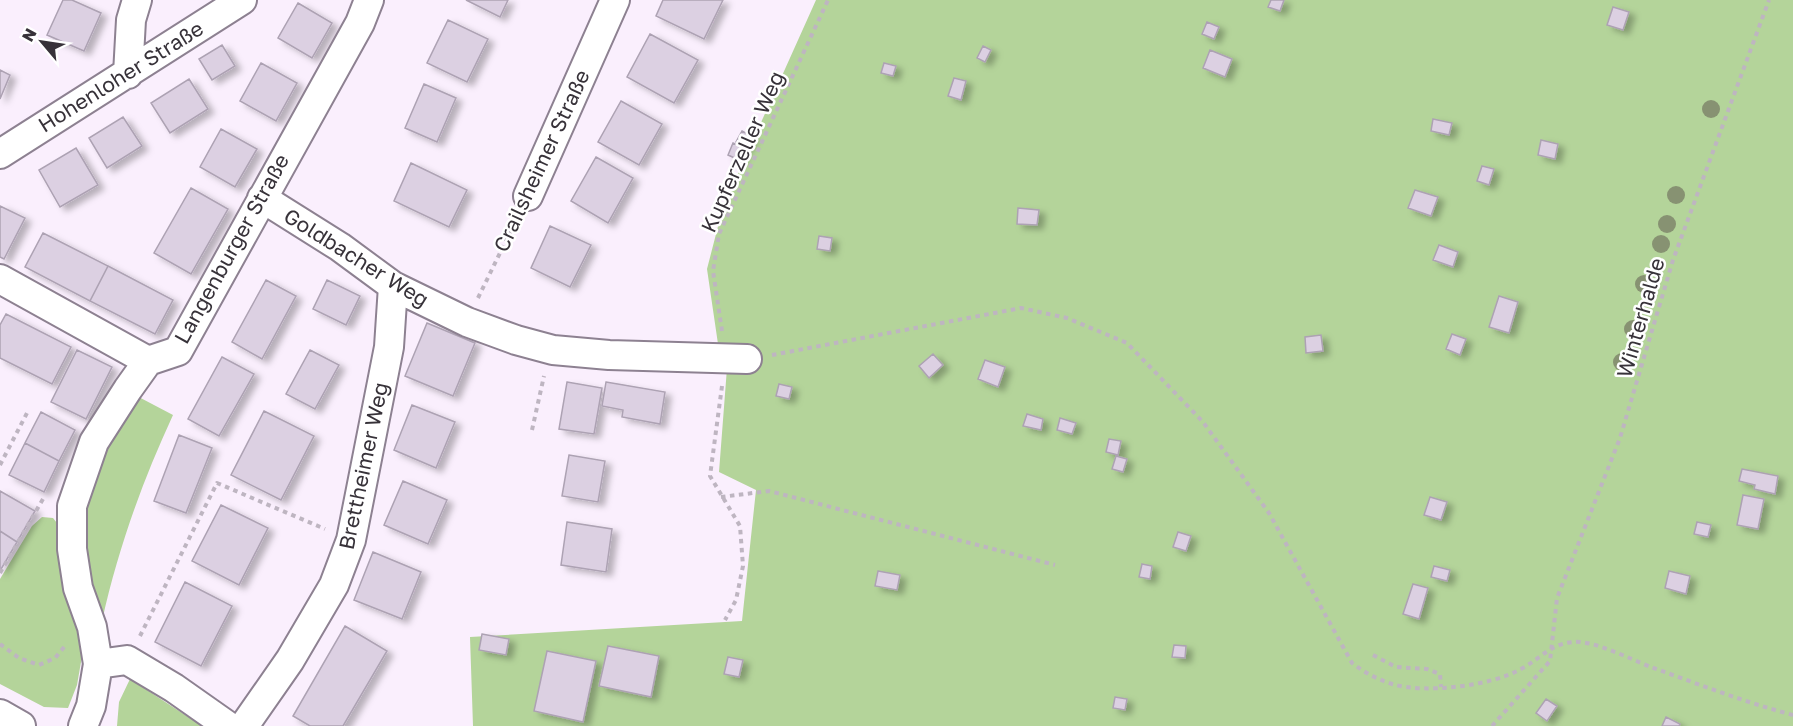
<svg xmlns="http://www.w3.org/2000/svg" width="1793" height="726" font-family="'Golos Text',sans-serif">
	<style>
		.green { fill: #b4d49a }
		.building { fill: #dcd0e2; stroke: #ada2b3; stroke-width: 1.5; filter: url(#shadow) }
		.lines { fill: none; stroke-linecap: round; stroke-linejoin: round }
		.minor-casing { stroke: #8d8191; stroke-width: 32 }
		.path { stroke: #beb5c1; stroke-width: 4; stroke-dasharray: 4.5 4.5; stroke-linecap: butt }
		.minor { stroke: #fff; stroke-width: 28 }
		.tree { fill: #879272 }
		.labels { text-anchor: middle; stroke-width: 5; stroke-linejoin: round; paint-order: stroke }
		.street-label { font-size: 21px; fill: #373239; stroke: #fff }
	</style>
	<defs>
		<filter id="shadow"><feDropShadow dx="6" dy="4" stdDeviation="3" flood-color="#0004"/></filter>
	</defs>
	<rect width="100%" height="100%" fill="#faeffd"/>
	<path class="green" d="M816 0H1793V726H473L470 637 742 621 756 490 719 472 727 368 718 344 707 269 723 207Z
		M133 394 173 415C142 482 118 549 102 621L89 590 81 489Z
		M42 517 53 518 57 523 85 639 77 685 68 708 44 707 0 684V579L32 526Z
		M130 679 202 726H117L119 702Z"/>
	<path class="building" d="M63 0H72L101 13 84 51 47 35Z
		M466 0H508L500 17Z
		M663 0H723L704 39 656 16Z
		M1271 0H1284L1280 11 1268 7Z
		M298 3 332 23 312 58 278 38Z
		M1613 7 1629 12 1623 30 1607 25Z
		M448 20 488 39 467 82 427 63Z
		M1207 22 1219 27 1214 39 1202 34Z
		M650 34 698 60 674 103 627 77Z
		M222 45 235 66 212 80 199 59Z
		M983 46 991 50 985 62 977 58Z
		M1210 50 1232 59 1225 77 1203 68Z
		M261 63 297 83 276 121 240 101Z
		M884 63 896 66 893 76 881 73Z
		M0 70 10 75 0 99Z
		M954 78 966 81 961 100 948 96Z
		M189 79 208 109 170 133 151 103Z
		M424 84 456 98 437 142 405 128Z
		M621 101 662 124 639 165 598 142Z
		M123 117 142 146 107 168 89 138Z
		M1433 119 1452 123 1449 135 1431 131Z
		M221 129 257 149 235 187 200 167Z
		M742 131 751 136 746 147 736 142Z
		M1541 140 1558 144 1555 159 1538 155Z
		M733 143 744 148 739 160 728 155Z
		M76 148 98 185 60 207 39 170Z
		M596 157 633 178 608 223 571 201Z
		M411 163 467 190 449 227 394 201Z
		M1482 166 1494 169 1489 185 1477 181Z
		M191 188 228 209 191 274 154 253Z
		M1415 190 1438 197 1431 216 1408 208Z
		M0 206 25 218 4 259 0 257Z
		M1018 208 1039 210 1037 225 1017 224Z
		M550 226 591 245 570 287 531 268Z
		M43 233 108 266 90 301 25 267Z
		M819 236 832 238 830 251 817 249Z
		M1439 245 1458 252 1453 267 1433 260Z
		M108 266 173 300 155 334 90 301Z
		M266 280 296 296 262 359 232 342Z
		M327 280 360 296 346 325 313 309Z
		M1499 296 1518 302 1509 333 1489 327Z
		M6 314 71 347 52 384 0 358V325Z
		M427 323 475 343 453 396 405 376Z
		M1452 334 1466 339 1460 355 1446 349Z
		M1321 335 1323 351 1306 353 1305 337Z
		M77 350 112 367 86 419 51 402Z
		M310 350 339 365 315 409 286 394Z
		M933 354 943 365 929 378 919 366Z
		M222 357 254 374 219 436 188 419Z
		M985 360 1005 367 998 387 978 379Z
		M567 382 602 388 594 434 559 429Z
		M606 382 665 392 660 424 622 417 623 410 602 406Z
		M779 384 792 387 789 399 776 396Z
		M412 405 455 422 436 468 394 450Z
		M264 411 314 436 281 500 231 475Z
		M41 412 75 430 59 461 25 443Z
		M1027 414 1043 419 1041 430 1023 426Z
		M1060 418 1076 423 1072 434 1057 430Z
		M179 435 212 448 186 513 154 501Z
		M1109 439 1121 441 1118 455 1106 452Z
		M25 443 59 461 44 492 9 475Z
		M569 455 605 461 598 502 562 496Z
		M1116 456 1127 459 1123 472 1112 469Z
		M1742 469 1778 476 1775 494 1754 489 1755 485 1739 481Z
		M403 481 447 500 428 544 384 525Z
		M0 491 35 511 17 542 0 531Z
		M1743 495 1764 499 1758 529 1737 525Z
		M1430 497 1447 502 1441 520 1424 515Z
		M221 505 268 528 239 585 192 561Z
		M567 522 612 529 606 572 561 565Z
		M1697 522 1711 525 1708 537 1694 534Z
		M0 531 17 542 0 571Z
		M1178 532 1191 536 1186 551 1173 547Z
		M373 552 421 572 402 619 354 600Z
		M1142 564 1152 566 1150 579 1139 577Z
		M1434 566 1450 570 1447 581 1431 577Z
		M878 571 900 575 897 590 875 586Z
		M1669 571 1690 576 1686 594 1665 588Z
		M185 582 232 606 201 666 155 642Z
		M1413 584 1428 588 1419 619 1403 614Z
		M345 626 387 651 343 726H310L293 716Z
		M482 634 509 639 506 655 479 650Z
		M1174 645 1186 646 1185 658 1172 657Z
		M608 646 659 656 651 697 599 686Z
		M547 651 596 661 583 722 534 711Z
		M728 657 743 660 739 677 724 674Z
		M1115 697 1127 699 1125 710 1113 708Z
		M1546 699 1557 706 1547 721 1536 713Z
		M1666 717 1680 724 1679 726H1662Z"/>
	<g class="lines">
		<defs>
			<path id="minor" d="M128 74 131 20 137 0
				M0 154 242 0
				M528 196 615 0
				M262 198 340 247 393 286 467 322 516 340 553 350 609 355 747 359
				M0 279 148 361
				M98 664 127 660 174 688 228 726
				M0 714 21 726
				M83 726 91 706 98 664 92 627 78 588 72 549V506L94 442 128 389 148 361 178 351 360 23 369 0
				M244 726 290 660 334 585 351 540 389 347 393 286"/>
		</defs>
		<use href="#minor" class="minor-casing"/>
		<path class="path" d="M478 298 517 218
			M722 331 713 271 719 234 828 0
			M772 355 1021 308 1067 318 1127 343 1203 422 1269 513 1352 663C1365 673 1377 679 1392 684 1425 694 1491 686 1521 669 1540 659 1550 644 1573 642 1594 640 1630 659 1651 667 1698 684 1744 702 1793 715
			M722 386 710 476 740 526 743 566 736 600 725 620
			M532 430 544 376
			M0 465 28 411
			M721 497 769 491 1055 565
			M0 573 43 499 46 498
			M140 636 217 483 325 529
			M0 644 19 658 39 665 55 658 65 646H68
			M1373 655 1396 667 1427 669 1440 674 1441 687
			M1492 726 1550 661 1557 598 1620 438 1673 260 1769 0"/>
		<use href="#minor" class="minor"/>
	</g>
	<g class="tree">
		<circle cx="1711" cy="109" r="9"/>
		<circle cx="1676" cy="195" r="9"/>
		<circle cx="1667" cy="224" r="9"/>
		<circle cx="1661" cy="244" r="9"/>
		<circle cx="1644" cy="284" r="9"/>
		<circle cx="1633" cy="329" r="9"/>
		<circle cx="1622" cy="362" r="9"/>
	</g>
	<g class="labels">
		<g class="street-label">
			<text transform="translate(121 77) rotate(-32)" y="7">Hohenloher Straße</text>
			<text transform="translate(743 152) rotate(-66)" y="7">Kupferzeller Weg</text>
			<text transform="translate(542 161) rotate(-65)" y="7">Crailsheimer Straße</text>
			<text transform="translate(232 249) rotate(-61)" y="7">Langenburger Straße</text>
			<text transform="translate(356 258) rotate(32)" y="7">Goldbacher Weg</text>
			<text transform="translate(1641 318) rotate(-74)" y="7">Winterhalde</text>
			<text transform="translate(364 466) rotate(-78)" y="7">Brettheimer Weg</text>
		</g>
	</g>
	<g transform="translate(42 42) rotate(299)" stroke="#ffffff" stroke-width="4.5" paint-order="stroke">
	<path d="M0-4.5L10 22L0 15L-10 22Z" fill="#373239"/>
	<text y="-9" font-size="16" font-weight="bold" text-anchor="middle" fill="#373239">N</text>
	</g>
</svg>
